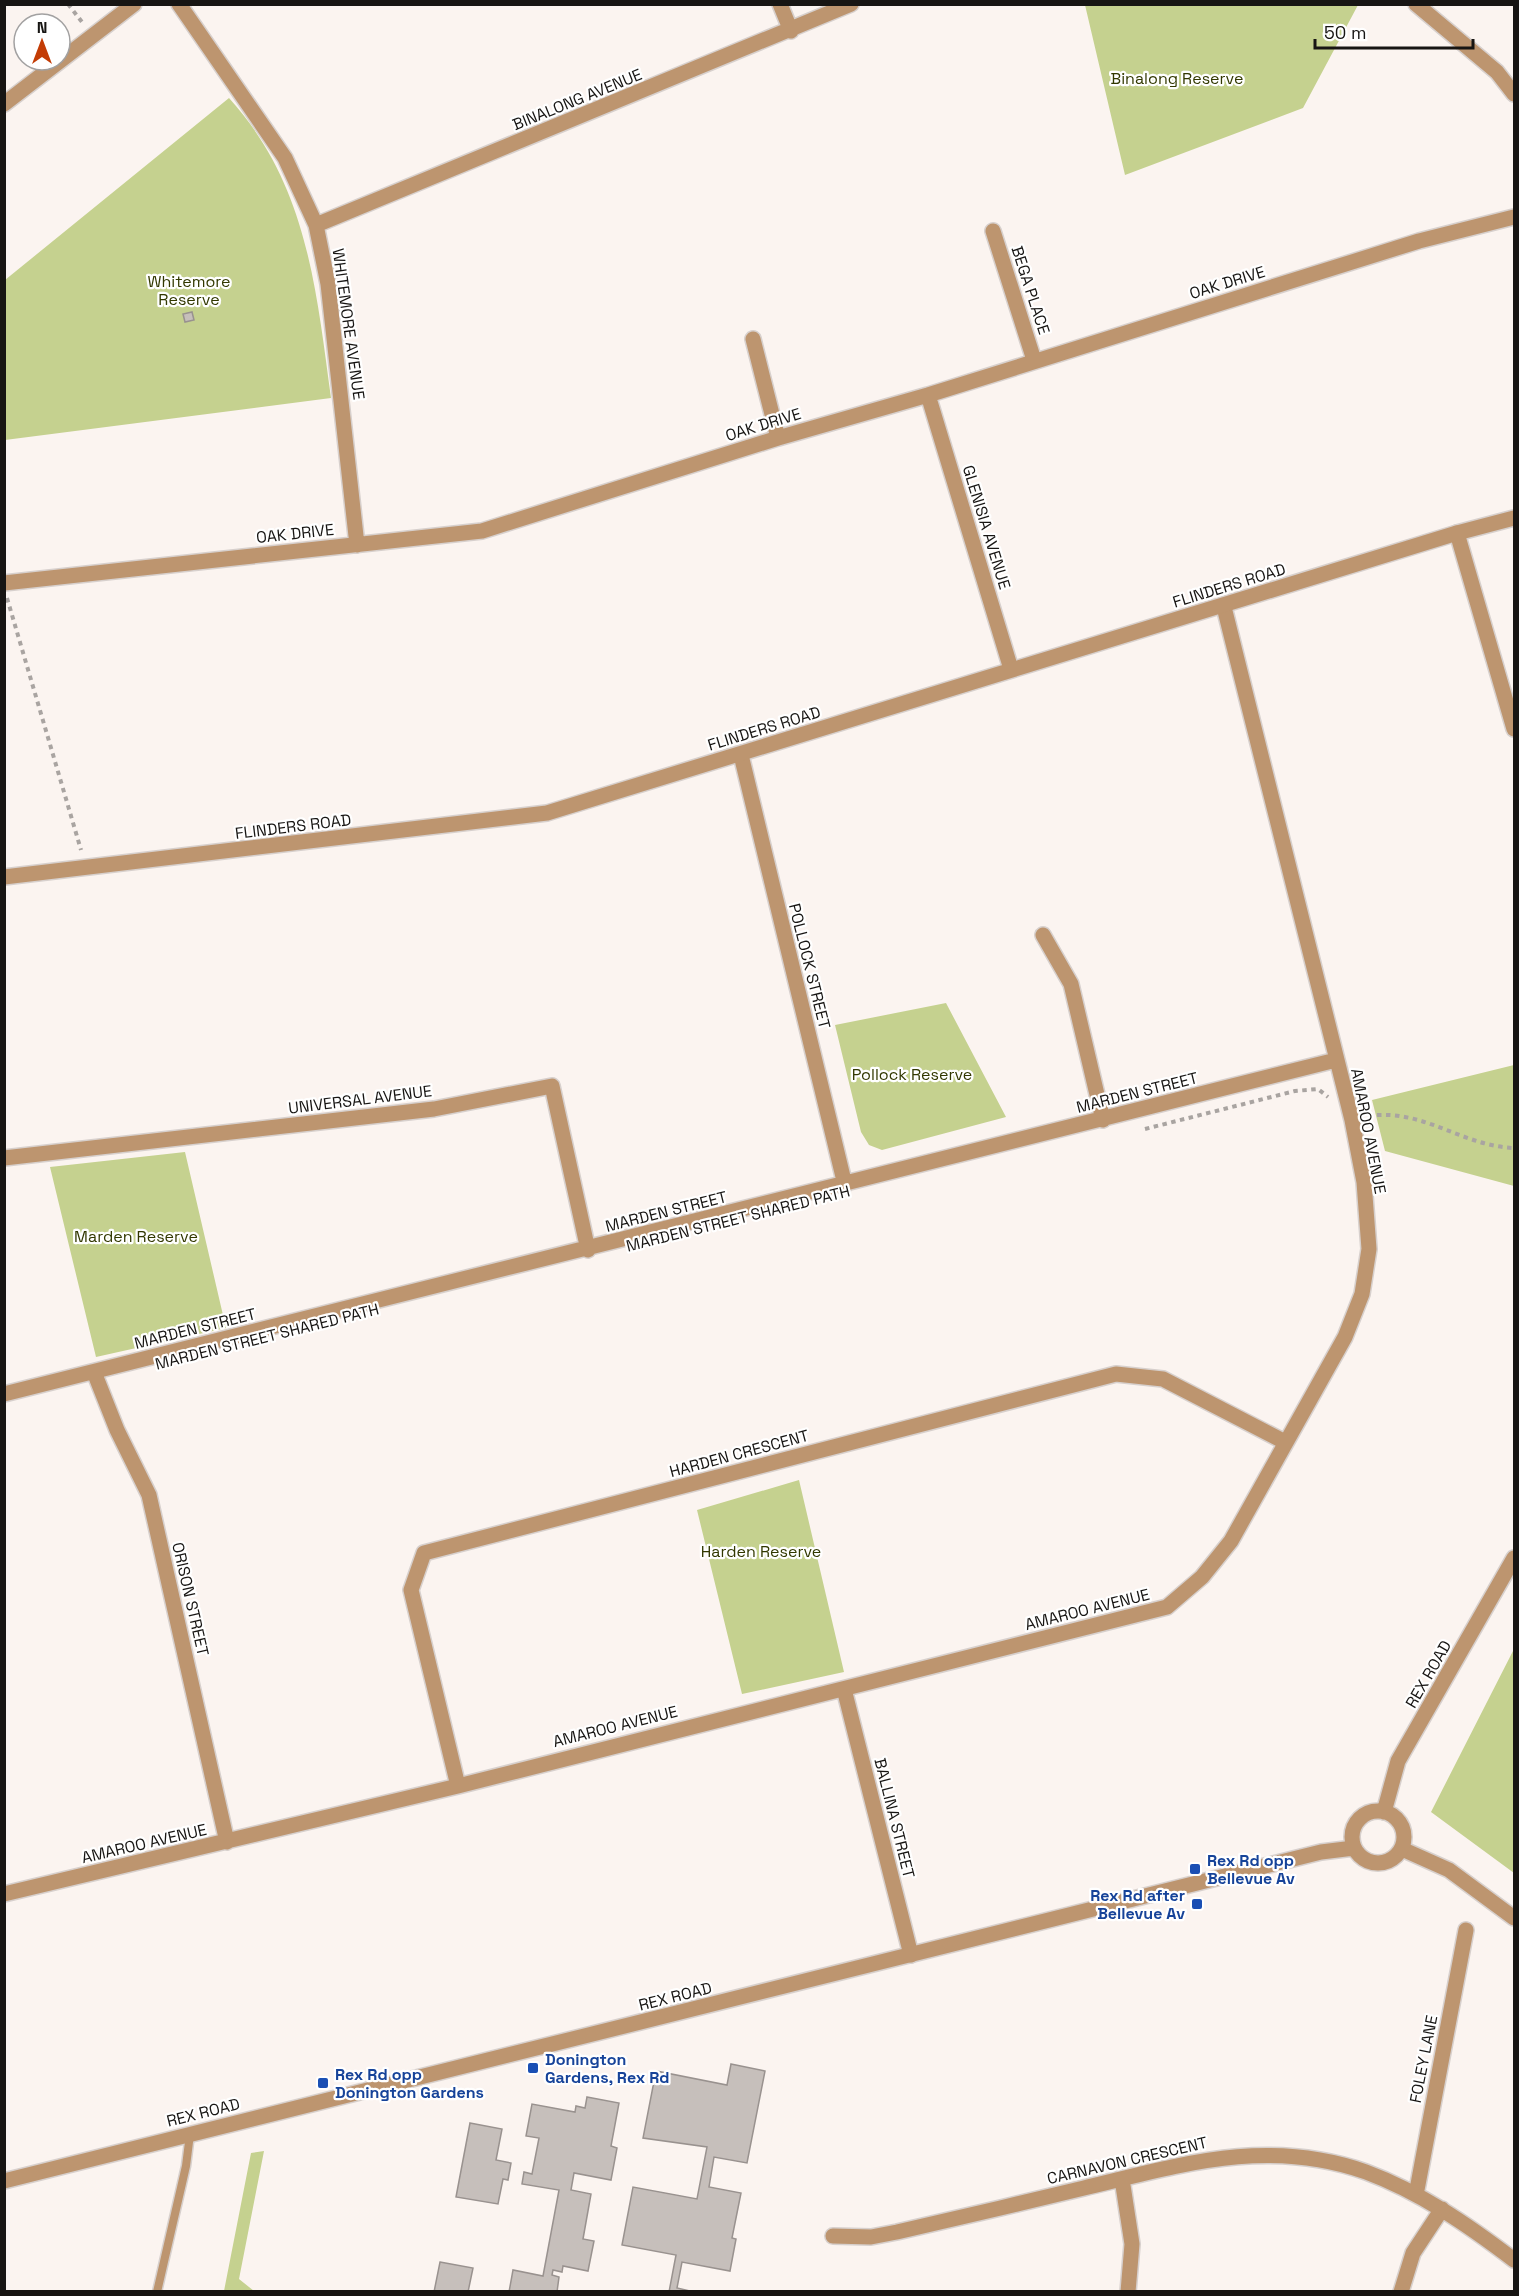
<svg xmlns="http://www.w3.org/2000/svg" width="1519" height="2296" font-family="'Space Grotesk',sans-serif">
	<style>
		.green { fill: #c5d18f }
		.building { fill: #c6bfbb; stroke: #99928f; stroke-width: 1.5 }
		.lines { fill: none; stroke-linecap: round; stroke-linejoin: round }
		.service-casing { stroke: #d7d0cd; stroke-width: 11 }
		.minor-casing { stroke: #d7d0cd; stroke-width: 18 }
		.tertiary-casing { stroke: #d7d0cd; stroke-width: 18 }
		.path { stroke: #a9a4a1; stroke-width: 4; stroke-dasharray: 4.5 4.5; stroke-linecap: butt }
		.service { stroke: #bd956f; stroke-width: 8 }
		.minor { stroke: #bd956f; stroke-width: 15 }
		.tertiary { stroke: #bd956f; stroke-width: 15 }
		.transit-dot { fill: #1a4fb4; stroke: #fff; stroke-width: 2 }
		.labels { text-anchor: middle; stroke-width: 4.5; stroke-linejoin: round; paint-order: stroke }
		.park-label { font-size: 16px; fill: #323800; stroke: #fff }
		.street-label { font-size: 16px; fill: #171513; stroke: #fff }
		.transit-label { font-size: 16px; font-weight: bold; fill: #164399; stroke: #fff; text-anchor: start }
	</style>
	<rect width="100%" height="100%" fill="#fbf4f0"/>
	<path class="green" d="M1085 5V4L1358 5 1303 108 1125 175Z
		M229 98C307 184 316 288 331 398L5 440V280Z
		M946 1003 1006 1117 882 1150 869 1145 861 1132 835 1025Z
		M1514 1065V1186L1385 1151 1372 1100Z
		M185 1152 226 1328 96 1357 50 1167Z
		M799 1480 844 1672 742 1694 697 1510Z
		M1514 1649V1873L1431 1812Z
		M264 2151 239 2279 254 2291H224L251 2153Z"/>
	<path class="building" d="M192 312 194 320 185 322 183 314Z
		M731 2064 765 2071 747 2163 714 2157 709 2187 741 2193 732 2238 736 2239 730 2271 682 2262 677 2288 694 2292H669L676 2255 622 2245 633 2187 697 2199 707 2147 643 2138 656 2071 727 2085Z
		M587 2097 619 2103 611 2146 617 2148 611 2180 574 2173 571 2190 591 2194 583 2239 594 2241 588 2271 563 2266 562 2272 553 2270 552 2275 559 2277 557 2292H509L513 2270 543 2276 559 2190 522 2184 524 2172 532 2174 539 2138 526 2136 532 2104 575 2112 576 2106 585 2108Z
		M470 2123 502 2129 496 2160 511 2163 508 2180 503 2179 498 2204 456 2197Z
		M440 2262 473 2268 468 2292H434Z"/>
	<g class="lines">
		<defs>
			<path id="service" d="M157 2292 186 2166 190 2134"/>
			<path id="minor" d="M179 4 285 158 316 225 328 284 357 545
				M780 4 791 31
				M1416 4 1497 72 1514 94
				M4 104 134 4
				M316 225 851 4
				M993 231 1034 360
				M753 339 778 438
				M928 395 1011 669
				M1457 533 1514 729
				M4 583 482 531 778 438 928 395 1419 241 1514 217
				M741 755 845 1185
				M1043 935 1071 984 1103 1120
				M4 1158 434 1109 552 1086 588 1250
				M94 1372 117 1430 149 1495 227 1842
				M4 1394 1336 1060
				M844 1689 911 1955
				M458 1786 411 1590 424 1553 1116 1374 1163 1379 1285 1442
				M1402 1849 1449 1870 1514 1918
				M4 1894 458 1786 1167 1607 1202 1577 1231 1541 1345 1337 1362 1294 1369 1249 1364 1182 1352 1120 1224 607
				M1122 2179 1132 2244 1128 2292
				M1416 2195 1466 1930
				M833 2236 871 2237 897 2232C959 2218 1022 2203 1084 2188 1180 2165 1267 2137 1366 2172 1420 2192 1468 2225 1514 2260
				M1401 2292 1413 2253 1442 2209"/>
			<path id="tertiary" d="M4 877 547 813 1457 533 1514 518
				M1352 1837a26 26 0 1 1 52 0a26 26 0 1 1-52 0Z
				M1384 1812 1398 1761 1514 1558
				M4 2181 1321 1852 1354 1848"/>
		</defs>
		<use href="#service" class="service-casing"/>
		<use href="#minor" class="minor-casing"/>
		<use href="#tertiary" class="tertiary-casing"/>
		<path class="path" d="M68 4 82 22
			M7 598 81 850
			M1368 1116C1424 1108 1461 1146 1514 1148
			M1145 1129 1295 1091 1318 1089 1328 1097"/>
		<use href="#service" class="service"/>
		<use href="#minor" class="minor"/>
		<use href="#tertiary" class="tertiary"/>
	</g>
	<g class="transit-dot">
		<rect x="1189" y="1863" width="12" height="12" rx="3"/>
		<rect x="1191" y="1898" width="12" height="12" rx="3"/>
		<rect x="527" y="2062" width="12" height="12" rx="3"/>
		<rect x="317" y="2077" width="12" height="12" rx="3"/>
	</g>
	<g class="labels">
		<g class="park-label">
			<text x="1177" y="84">Binalong Reserve</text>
			<text x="189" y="287">Whitemore<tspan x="189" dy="18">Reserve</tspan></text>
			<text x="912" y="1080">Pollock Reserve</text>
			<text x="136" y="1242">Marden Reserve</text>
			<text x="761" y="1557">Harden Reserve</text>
		</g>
		<g class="street-label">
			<text transform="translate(577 99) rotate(-22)" y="6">BINALONG AVENUE</text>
			<text transform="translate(1227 282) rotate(-17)" y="6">OAK DRIVE</text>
			<text transform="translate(1031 290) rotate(72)" y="6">BEGA PLACE</text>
			<text transform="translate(349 324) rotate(82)" y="6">WHITEMORE AVENUE</text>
			<text transform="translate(763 424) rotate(-17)" y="6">OAK DRIVE</text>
			<text transform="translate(987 527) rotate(73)" y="6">GLENISIA AVENUE</text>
			<text transform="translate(295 533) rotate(-6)" y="6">OAK DRIVE</text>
			<text transform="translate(1229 585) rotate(-17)" y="6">FLINDERS ROAD</text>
			<text transform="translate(764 728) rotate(-17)" y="6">FLINDERS ROAD</text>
			<text transform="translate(293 826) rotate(-7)" y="6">FLINDERS ROAD</text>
			<text transform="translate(810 966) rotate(76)" y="6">POLLOCK STREET</text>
			<text transform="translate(1137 1092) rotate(-14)" y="6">MARDEN STREET</text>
			<text transform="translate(360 1099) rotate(-7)" y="6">UNIVERSAL AVENUE</text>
			<text transform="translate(1369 1131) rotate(79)" y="6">AMAROO AVENUE</text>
			<text transform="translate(666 1211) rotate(-14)" y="6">MARDEN STREET</text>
			<text transform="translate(738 1218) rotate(-14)" y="6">MARDEN STREET SHARED PATH</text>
			<text transform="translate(195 1328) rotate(-14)" y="6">MARDEN STREET</text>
			<text transform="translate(267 1336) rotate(-14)" y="6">MARDEN STREET SHARED PATH</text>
			<text transform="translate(739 1453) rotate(-15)" y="6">HARDEN CRESCENT</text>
			<text transform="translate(191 1599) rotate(77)" y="6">ORISON STREET</text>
			<text transform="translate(1087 1609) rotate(-14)" y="6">AMAROO AVENUE</text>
			<text transform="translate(1428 1674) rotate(-60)" y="6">REX ROAD</text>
			<text transform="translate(615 1726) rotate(-14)" y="6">AMAROO AVENUE</text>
			<text transform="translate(895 1818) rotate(76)" y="6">BALLINA STREET</text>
			<text transform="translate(144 1843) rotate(-13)" y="6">AMAROO AVENUE</text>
			<text transform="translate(675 1996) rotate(-14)" y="6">REX ROAD</text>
			<text transform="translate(1423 2059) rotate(-79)" y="6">FOLEY LANE</text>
			<text transform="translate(203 2112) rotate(-14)" y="6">REX ROAD</text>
			<text transform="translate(1127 2160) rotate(-13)" y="6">CARNAVON CRESCENT</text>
		</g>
		<g class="transit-label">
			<text x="1207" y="1866">Rex Rd opp<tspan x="1207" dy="18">Bellevue Av</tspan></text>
			<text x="1185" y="1901" text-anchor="end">Rex Rd after<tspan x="1185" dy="18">Bellevue Av</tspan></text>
			<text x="545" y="2065">Donington<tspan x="545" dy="18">Gardens, Rex Rd</tspan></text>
			<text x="335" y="2080">Rex Rd opp<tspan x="335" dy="18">Donington Gardens</tspan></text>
		</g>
	</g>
	<rect width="1519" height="2296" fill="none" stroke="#171513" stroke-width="12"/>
	<g transform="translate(42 42)"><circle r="28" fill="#ffffff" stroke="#a2a1a1" stroke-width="1.5"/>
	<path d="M0-4.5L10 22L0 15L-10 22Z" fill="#c33c05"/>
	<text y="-9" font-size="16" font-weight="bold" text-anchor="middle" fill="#171513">N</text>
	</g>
	<path d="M1315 39v9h158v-9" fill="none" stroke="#171513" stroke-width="3"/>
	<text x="1324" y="39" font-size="18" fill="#171513" stroke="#ffffff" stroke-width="4.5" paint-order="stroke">50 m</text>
</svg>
